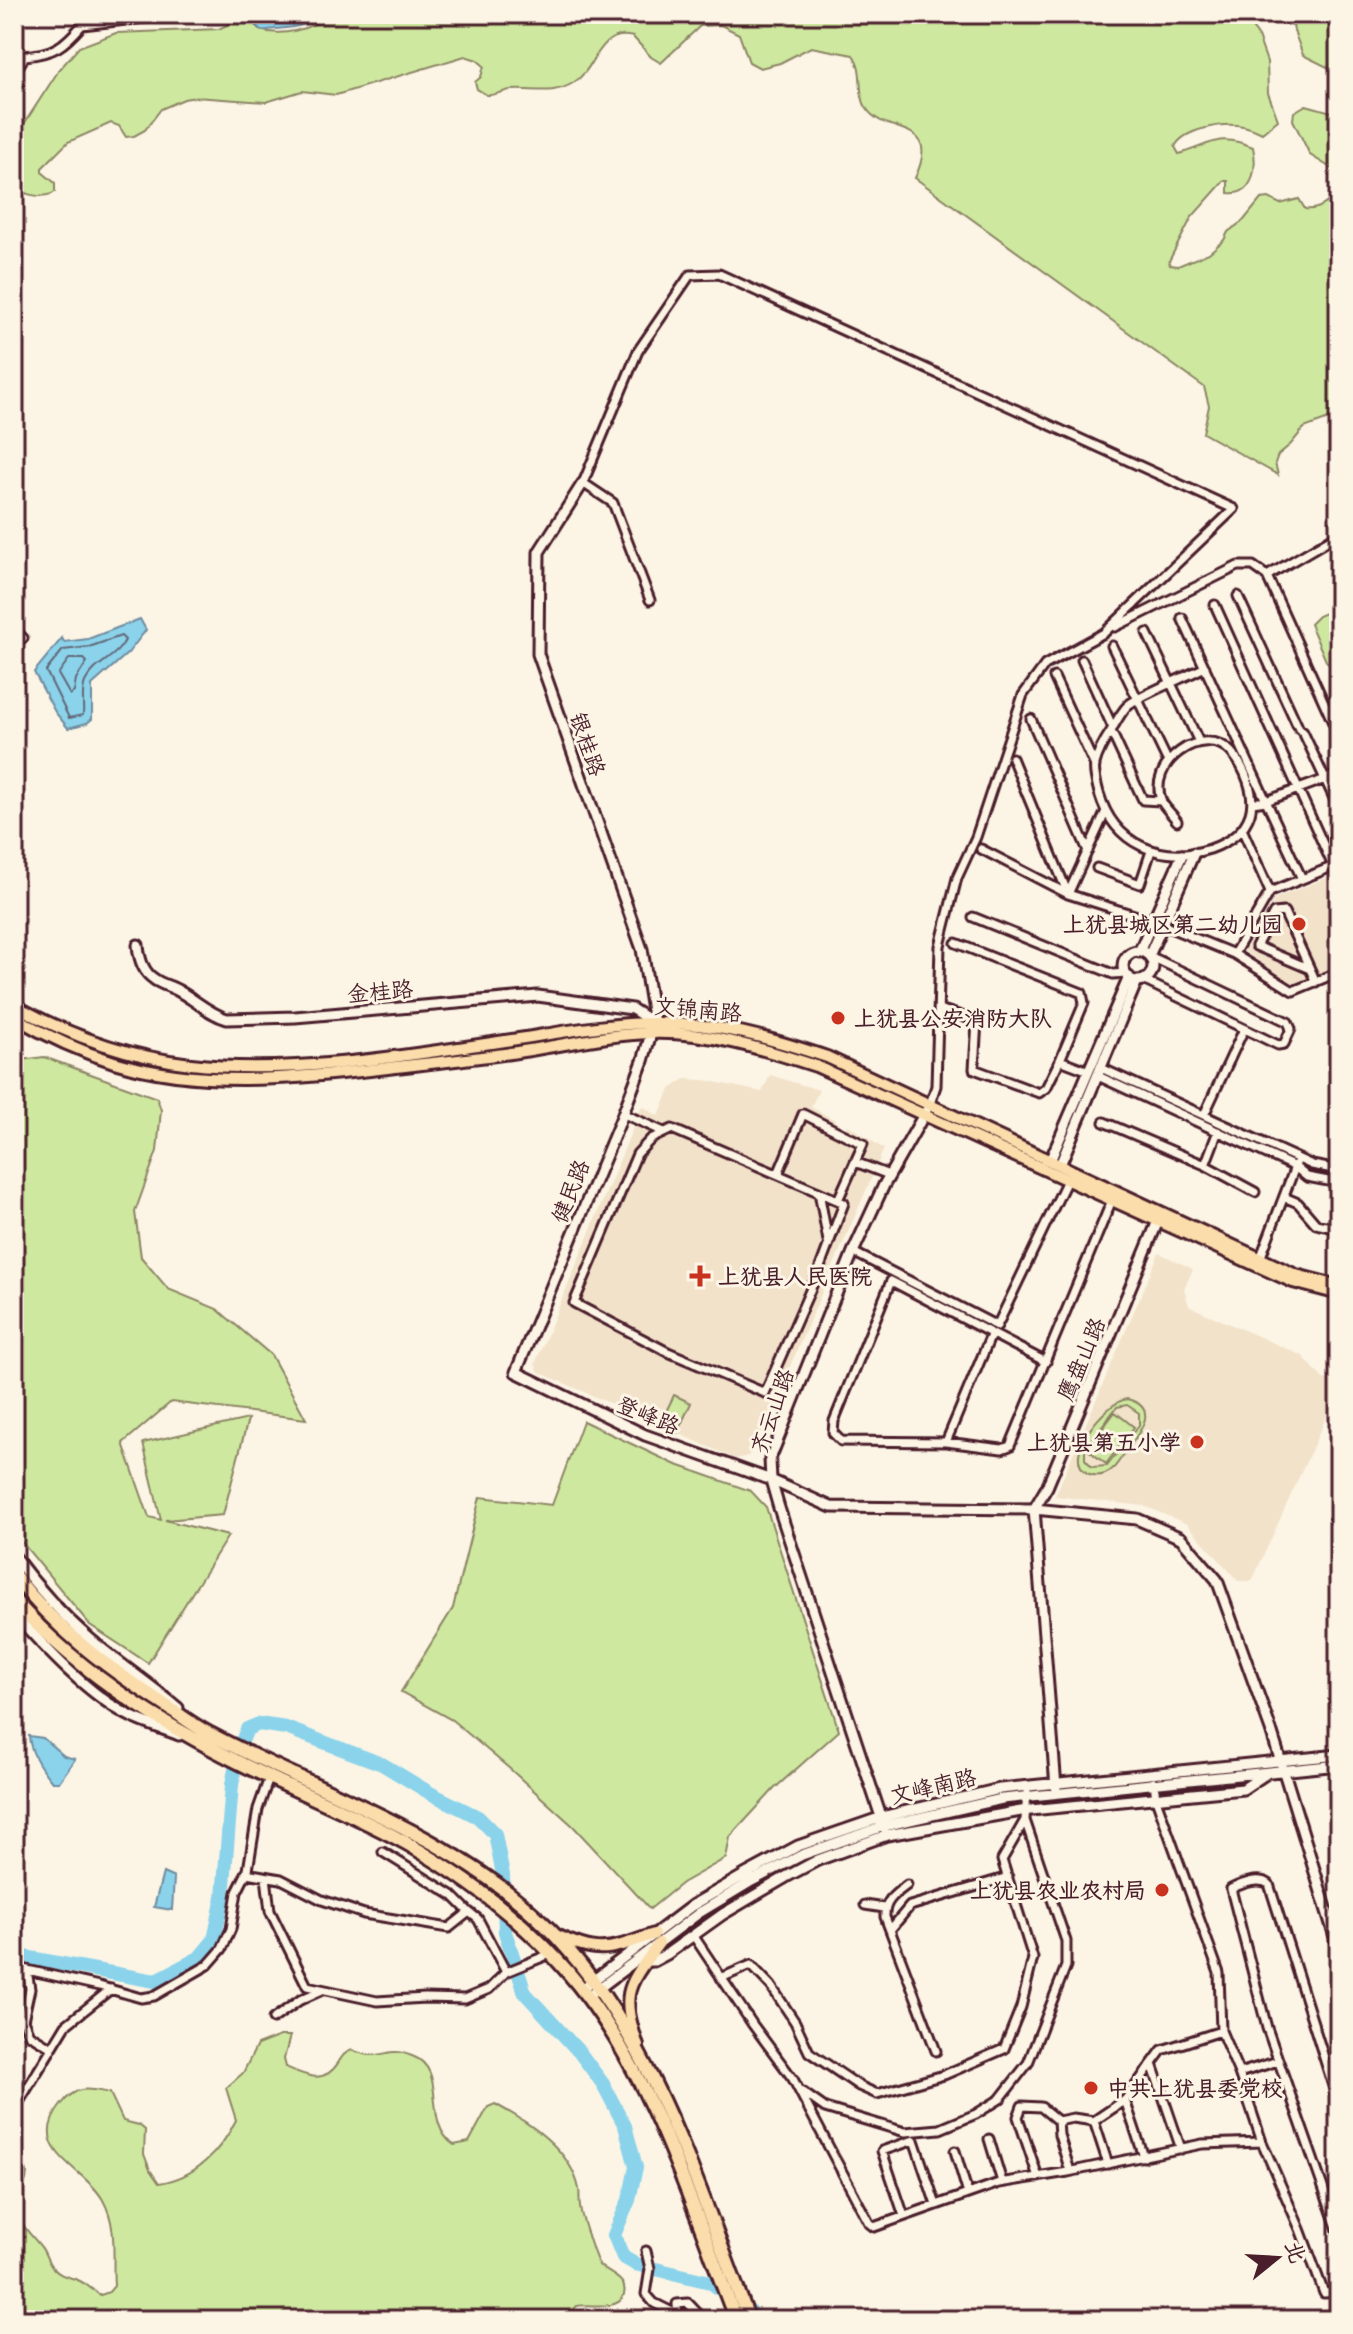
<svg xmlns="http://www.w3.org/2000/svg" width="1353" height="2334" font-family="'Shantell Sans','LXGW WenKai TC',sans-serif">
	<style>
		.built { fill: #f2e2ca }
		.green { fill: #cee99f; stroke: #8c8465; stroke-width: 2; fill-rule: evenodd }
		.water { fill: #8ad3eb; stroke: #708b9e; stroke-width: 2 }
		.lines { fill: none; stroke-linecap: round; stroke-linejoin: round }
		.shore { stroke: #646778; stroke-width: 2 }
		.river { stroke: #8ad3eb; stroke-width: 14 }
		.street-casing { stroke: #4a1f2b; stroke-width: 13 }
		.secondary-casing { stroke: #4a1f2b; stroke-width: 15 }
		.primary-casing { stroke: #4a1f2b; stroke-width: 16 }
		.highway-casing { stroke: #4a1f2b; stroke-width: 18 }
		.street { stroke: #fcf5e5; stroke-width: 7 }
		.secondary { stroke: #fcf5e5; stroke-width: 9 }
		.primary { stroke: #faddab; stroke-width: 10 }
		.highway { stroke: #faddab; stroke-width: 12 }
		.poi-dot { fill: #c8321e; stroke: #fcf5e5; stroke-width: 3 }
		.labels { text-anchor: middle; stroke-width: 6; stroke-linejoin: round; paint-order: stroke }
		.street-label { font-size: 22px; fill: #4a1f2b; stroke: #fcf5e5 }
		.poi-label { font-size: 22px; font-weight: bold; fill: #4a1f2b; stroke: #fcf5e5; text-anchor: end }
	</style>
	<rect width="100%" height="100%" fill="#fcf5e5"/>
	<filter id="ink" filterUnits="userSpaceOnUse"><feTurbulence type="fractalNoise" baseFrequency=".0125" numOctaves="2"/><feDisplacementMap in="SourceGraphic" scale="16" xChannelSelector="R" yChannelSelector="G"/><feConvolveMatrix kernelMatrix="1 2 1 2 8 2 1 2 1" color-interpolation-filters="sRGB"/></filter>
	<g filter="url(#ink)">
		<path class="built" d="M1339 873V978L1302 991 1244 951 1276 898Z
			M770 1075 819 1090 811 1107 835 1120 834 1123 846 1128 848 1125 884 1149 755 1447 748 1456 736 1459 539 1372 535 1364 642 1106 659 1116 670 1089 685 1079 705 1080 762 1092Z
			M1159 1253 1193 1269 1184 1289 1189 1306 1303 1356 1323 1379 1339 1382V1389L1252 1581H1238L1187 1524 1144 1506 1055 1496Z"/>
		<path class="green" d="M237 14H252L259 30C282 37 311 30 329 14H1241L1257 34 1267 62 1268 93 1278 120 1262 133C1256 130 1249 127 1243 126 1224 122 1183 129 1175 147L1179 154C1211 145 1218 132 1253 147 1257 166 1255 196 1228 193V181H1224L1192 217 1169 261 1170 265 1178 266 1209 253 1224 240 1228 232 1244 220 1261 199 1269 198 1280 204 1299 199 1305 209C1320 211 1330 201 1339 190L1337 416 1304 428 1291 444 1278 455 1275 463 1278 475 1203 433 1209 406 1204 387 915 178C943 118 885 137 867 109 856 93 865 70 853 55L811 47 780 63 760 68 749 62 739 34 721 25 700 26 661 63 651 57 633 37C598 28 597 69 573 83 552 96 533 88 511 90 502 91 495 96 487 95L477 89 475 82 481 77 484 66 477 60 465 56 336 95 302 91 266 102 195 97 184 99 161 109 145 130 134 136 126 137 119 126 111 123 68 142 42 168V172L55 183V192C44 199 27 196 16 188L14 184 15 155 24 124 59 70 79 47 116 33 219 29 229 24Z
			M1291 14H1339V73L1303 55 1294 31Z
			M1306 105 1339 114V173L1310 155 1293 120 1294 112Z
			M1339 607V670L1338 671 1326 661 1310 624 1318 616Z
			M44 1057 157 1098 161 1110 157 1151 135 1212 141 1257 168 1289 217 1309 271 1355 306 1419 171 1402 123 1443 149 1517 161 1520 143 1443 248 1419 223 1515 165 1520 228 1536 148 1663 90 1625 14 1533V1061Z
			M674 1395 691 1403 677 1433 660 1424Z
			M1127 1399C1162 1408 1138 1434 1126 1451 1120 1459 1115 1470 1105 1474 1100 1476 1093 1476 1087 1473 1060 1456 1107 1401 1127 1399ZM1127 1405 1139 1413V1425L1107 1466 1092 1467 1085 1459V1447L1117 1407Z
			M1115 1412 1134 1427 1106 1464 1087 1449Z
			M583 1421 674 1464 751 1491 766 1507 839 1731 775 1788 730 1837 726 1858 682 1883 650 1909 573 1826 510 1769 452 1720 401 1692 453 1608 480 1497 552 1505Z
			M280 2036H290L284 2059 286 2067C306 2076 324 2085 338 2063 343 2055 344 2053 352 2050 358 2052 364 2055 370 2055 388 2056 389 2047 412 2056 449 2069 421 2122 454 2145L469 2142 488 2107 495 2104C528 2122 571 2149 579 2189 580 2195 579 2201 580 2207 581 2215 595 2259 599 2265 607 2274 631 2279 623 2297 616 2311 589 2303 577 2306L571 2312 573 2320H14V2155C39 2174 21 2183 17 2204 14 2220 33 2236 41 2247 46 2253 47 2262 53 2268 62 2278 70 2276 80 2281 88 2285 93 2291 101 2295L109 2292 114 2286C112 2257 118 2227 103 2200 85 2167 25 2151 61 2105 76 2085 87 2088 110 2093L123 2121 139 2125 145 2130 144 2154 150 2170 159 2183C195 2178 221 2151 236 2120L226 2088 243 2073 257 2045Z"/>
		<path class="water" d="M252 14H321C304 30 284 27 262 31L254 24Z
			M140 619 146 630 128 653 92 685V719L87 723 68 728 55 712 34 672 62 638 64 642 88 639Z
			M29 1736 43 1738 64 1756 75 1759 59 1782H52C42 1770 30 1753 29 1736Z
			M163 1873 174 1878 172 1910 154 1907Z"/>
		<g class="lines">
			<path class="shore" d="M121 636 125 640C118 657 93 664 85 682 81 691 84 705 83 715L69 718 46 671 63 650 89 647Z
				M69 659H84L87 662 76 679 74 692 70 695 58 674Z"/>
			<path class="river" d="M14 1955 155 1981 199 1958 214 1940 223 1897 232 1785 239 1749 247 1729 259 1724 286 1728 382 1764 430 1793 478 1817 495 1834 503 1875 505 1932 525 1993 580 2053 603 2084 625 2126 636 2167 629 2200 614 2235 623 2257 635 2264 710 2282 761 2320"/>
			<defs>
				<path id="street" d="M14 73 25 56C54 53 63 47 82 25L180 14
					M1267 576 1339 736
					M1238 596 1299 729 1303 732 1339 809
					M650 600 613 503 583 483 638 351 690 275 719 274 1234 509 1104 633 1045 665 1023 695 976 837 957 878 940 946 936 1086 930 1104
					M1215 605 1333 866
					M1182 618 1302 879
					M1115 627 1238 566H1253L1267 576 1339 534
					M14 629 23 638
					M1147 633 1199 742
					M1112 646 1168 762
					M1082 660 1113 728
					M1054 677 1095 766
					M1031 719 1088 851
					M1111 731 1143 800 1161 801
					M1252 803 1266 801 1339 774
					M1106 811 1068 894 1153 921 1234 954 1270 892 1339 864
					M1177 821C1173 815 1165 808 1162 802 1145 764 1203 722 1231 752 1245 767 1256 795 1250 814 1244 832 1227 843 1210 849 1161 864 1114 845 1099 793 1097 784 1093 773 1095 764 1098 752 1105 740 1111 731 1116 722 1121 712 1128 705 1140 695 1188 676 1205 667
					M1242 829 1270 892
					M981 849 1068 894 1012 758
					M1097 868 1140 884 1151 851
					M973 917 1113 974 1126 973
					M956 943 1082 993 1084 1003 1060 1060 1089 1071
					M1234 954 1293 991 1339 972
					M1310 969 1284 912 1274 913 1256 946 1310 969 1316 982
					M1143 980 1278 1045 1284 1044 1291 1029 1288 1022 1156 959 1152 961
					M939 1009 977 1021 974 1069 1039 1093 1046 1088 1060 1060
					M1101 1068 1312 1165 1339 1170
					M1098 1076 1295 1167 1260 1259
					M624 1114 664 1132
					M1204 1115 1244 1029
					M1104 1122 1205 1165 1218 1131
					M672 1129 844 1203 819 1270 765 1393 668 1352 574 1303 637 1154 651 1139Z
					M1296 1164 1295 1167 1307 1177 1339 1183
					M1205 1165 1255 1192
					M778 1174 803 1114 863 1144 855 1162
					M819 1192 828 1241
					M1284 1197 1298 1203 1316 1224 1339 1229
					M838 1200 855 1162 889 1175
					M853 1252 997 1326 1067 1180
					M1046 1362 891 1281 834 1421 833 1433 841 1441 946 1442 1002 1449 1010 1446 1112 1200
					M946 1442 991 1335
					M1154 1782 1156 1799 1219 1973 1221 2031 1239 2073
					M383 1852 452 1895 469 1912
					M246 1873 281 1879 322 1900 364 1914 449 1928 469 1912 478 1919 506 1972
					M266 1877 270 1911 307 1986 377 2001 425 1998 465 1999 489 1989 506 1972 550 1954
					M907 1885C895 1894 884 1901 885 1917L936 2051
					M865 1905 884 1908
					M890 1930 910 1906 1008 1877
					M693 1935 753 2025 793 2079 869 2223 874 2227 999 2183 1068 2172 1202 2144 1262 2142 1300 2229 1324 2293 1339 2292
					M14 1967 99 1986 141 1998 154 1996 208 1965 222 1949 231 1929 237 1892 248 1870 258 1809 269 1778
					M27 1970 30 1989 23 2020 29 2034 52 2048
					M721 1978 751 1965 771 1986 795 2022 809 2052 859 2086 877 2094 944 2075 1004 2049 1021 2007 1033 1958 1002 1860 1025 1820 1027 1792
					M273 2019 300 2000 322 1990
					M1152 2064 1181 2149
					M801 2091 825 2108 905 2132 940 2129 976 2114 1000 2099 1028 2063 1066 1966V1941L1025 1820
					M1125 2100 1144 2157
					M1339 2105 1269 1884C1258 1877 1243 1883 1231 1889L1267 2028 1339 2233
					M14 2110 66 2025 111 1989
					M1094 2121 1108 2164
					M989 2139 1002 2182
					M1262 2142 1239 2073 1278 2061
					M955 2151 968 2194
					M1070 2171 1059 2135 1058 2121 1073 2118 1094 2121 1125 2100 1162 2050 1221 2031
					M1038 2177 1018 2117 1022 2106 1041 2107 1058 2121
					M904 2216 882 2151 914 2140 936 2205
					M646 2251 650 2269 646 2294 654 2303 678 2315
					M678 2320 677 2304 688 2303 704 2320"/>
				<path id="secondary" d="M583 483 539 552 538 654 642 949 654 1023 643 1061 621 1119 516 1372 645 1435 771 1480 831 1507 1034 1509 1137 1519 1181 1538 1217 1580 1271 1730 1339 1950
					M138 945C139 957 143 972 154 979 160 984 170 986 177 990 194 999 209 1014 227 1019L295 1017 538 996 632 1009 654 1023
					M1123 966a15 15 0 1 1 30 0a15 15 0 1 1-30 0Z
					M1139 952 1182 855
					M1149 956 1194 853
					M1050 1161 1129 977
					M1060 1165 1137 981
					M14 1556C36 1586 62 1615 90 1639 118 1663 150 1684 178 1708
					M14 1613C45 1648 89 1696 132 1717 147 1724 164 1729 179 1735
					M1056 1787 1034 1509 1047 1487 1158 1221
					M887 1835 779 1508 771 1480 770 1459 853 1252 884 1185 926 1111
					M643 1961H654L667 1954 723 1914 786 1877 818 1860 887 1835 1021 1811 1243 1789 1267 1773
					M582 1989 693 1905 748 1873 798 1846 882 1817 1000 1789 1339 1755
					M594 1992 699 1913 752 1881 802 1855 884 1826 1002 1799 1339 1765"/>
				<path id="primary" d="M14 1005C68 1035 129 1057 191 1064 291 1075 406 1056 505 1041 554 1034 605 1023 655 1023 715 1022 770 1038 827 1057L1296 1275 1339 1286
					M14 1017C45 1035 79 1051 114 1062 200 1088 292 1079 379 1069 430 1063 480 1058 530 1050 570 1044 610 1034 650 1033 707 1031 763 1049 816 1066L1293 1282 1339 1294
					M553 1934C602 1955 605 1951 654 1934
					M638 2046C620 1992 627 1987 659 1943"/>
				<path id="highway" d="M14 1575C56 1629 102 1664 159 1701 176 1712 192 1725 210 1734 323 1794 451 1833 545 1925 652 2031 696 2183 749 2320
					M14 1600C83 1678 177 1734 271 1778 317 1800 364 1819 408 1844 475 1883 540 1933 587 1996 657 2089 694 2212 736 2320"/>
			</defs>
			<use href="#street" class="street-casing"/>
			<use href="#secondary" class="secondary-casing"/>
			<use href="#primary" class="primary-casing"/>
			<use href="#highway" class="highway-casing"/>
			<use href="#street" class="street"/>
			<use href="#secondary" class="secondary"/>
			<use href="#primary" class="primary"/>
			<use href="#highway" class="highway"/>
		</g>
	</g>
	<g class="poi-dot">
		<circle cx="1299" cy="924" r="8"/>
		<circle cx="838" cy="1018" r="8"/>
		<path d="M696 1264h8v8h8v8h-8v8h-8v-8h-8v-8h8z"/>
		<circle cx="1197" cy="1442" r="8"/>
		<circle cx="1162" cy="1890" r="8"/>
		<circle cx="1091" cy="2088" r="8"/>
	</g>
	<g class="labels">
		<g class="street-label">
			<text transform="translate(588 744) rotate(71)" y="8">银桂路</text>
			<text transform="translate(380 991) rotate(-5)" y="8">金桂路</text>
			<text transform="translate(698 1009) rotate(5)" y="8">文锦南路</text>
			<text transform="translate(570 1191) rotate(-68)" y="8">健民路</text>
			<text transform="translate(1081 1359) rotate(-67)" y="8">鹰盘山路</text>
			<text transform="translate(772 1411) rotate(-71)" y="8">齐云山路</text>
			<text transform="translate(648 1415) rotate(22)" y="8">登峰路</text>
			<text transform="translate(933 1786) rotate(-13)" y="8">文峰南路</text>
		</g>
		<g class="poi-label">
			<text x="1283" y="932">上犹县城区第二幼儿园</text>
			<text x="854" y="1026" text-anchor="start">上犹县公安消防大队</text>
			<text x="718" y="1284" text-anchor="start">上犹县人民医院</text>
			<text x="1181" y="1450">上犹县第五小学</text>
			<text x="1146" y="1898">上犹县农业农村局</text>
			<text x="1107" y="2096" text-anchor="start">中共上犹县委党校</text>
		</g>
	</g>
	<rect width="1353" height="2334" fill="none" stroke="#fcf5e5" stroke-width="48"/>
	<rect x="24" y="24" width="1305" height="2286" fill="none" stroke="#4a1f2b" stroke-width="3" filter="url(#ink)"/>
	<g transform="translate(1277 2258) rotate(72)" stroke="#fcf5e5" stroke-width="6" paint-order="stroke">
	<path d="M0-6L14 30L0 20L-14 30Z" fill="#4a1f2b"/>
	<text y="-12" font-size="22" font-weight="bold" text-anchor="middle" fill="#4a1f2b">北</text>
	</g>
</svg>
